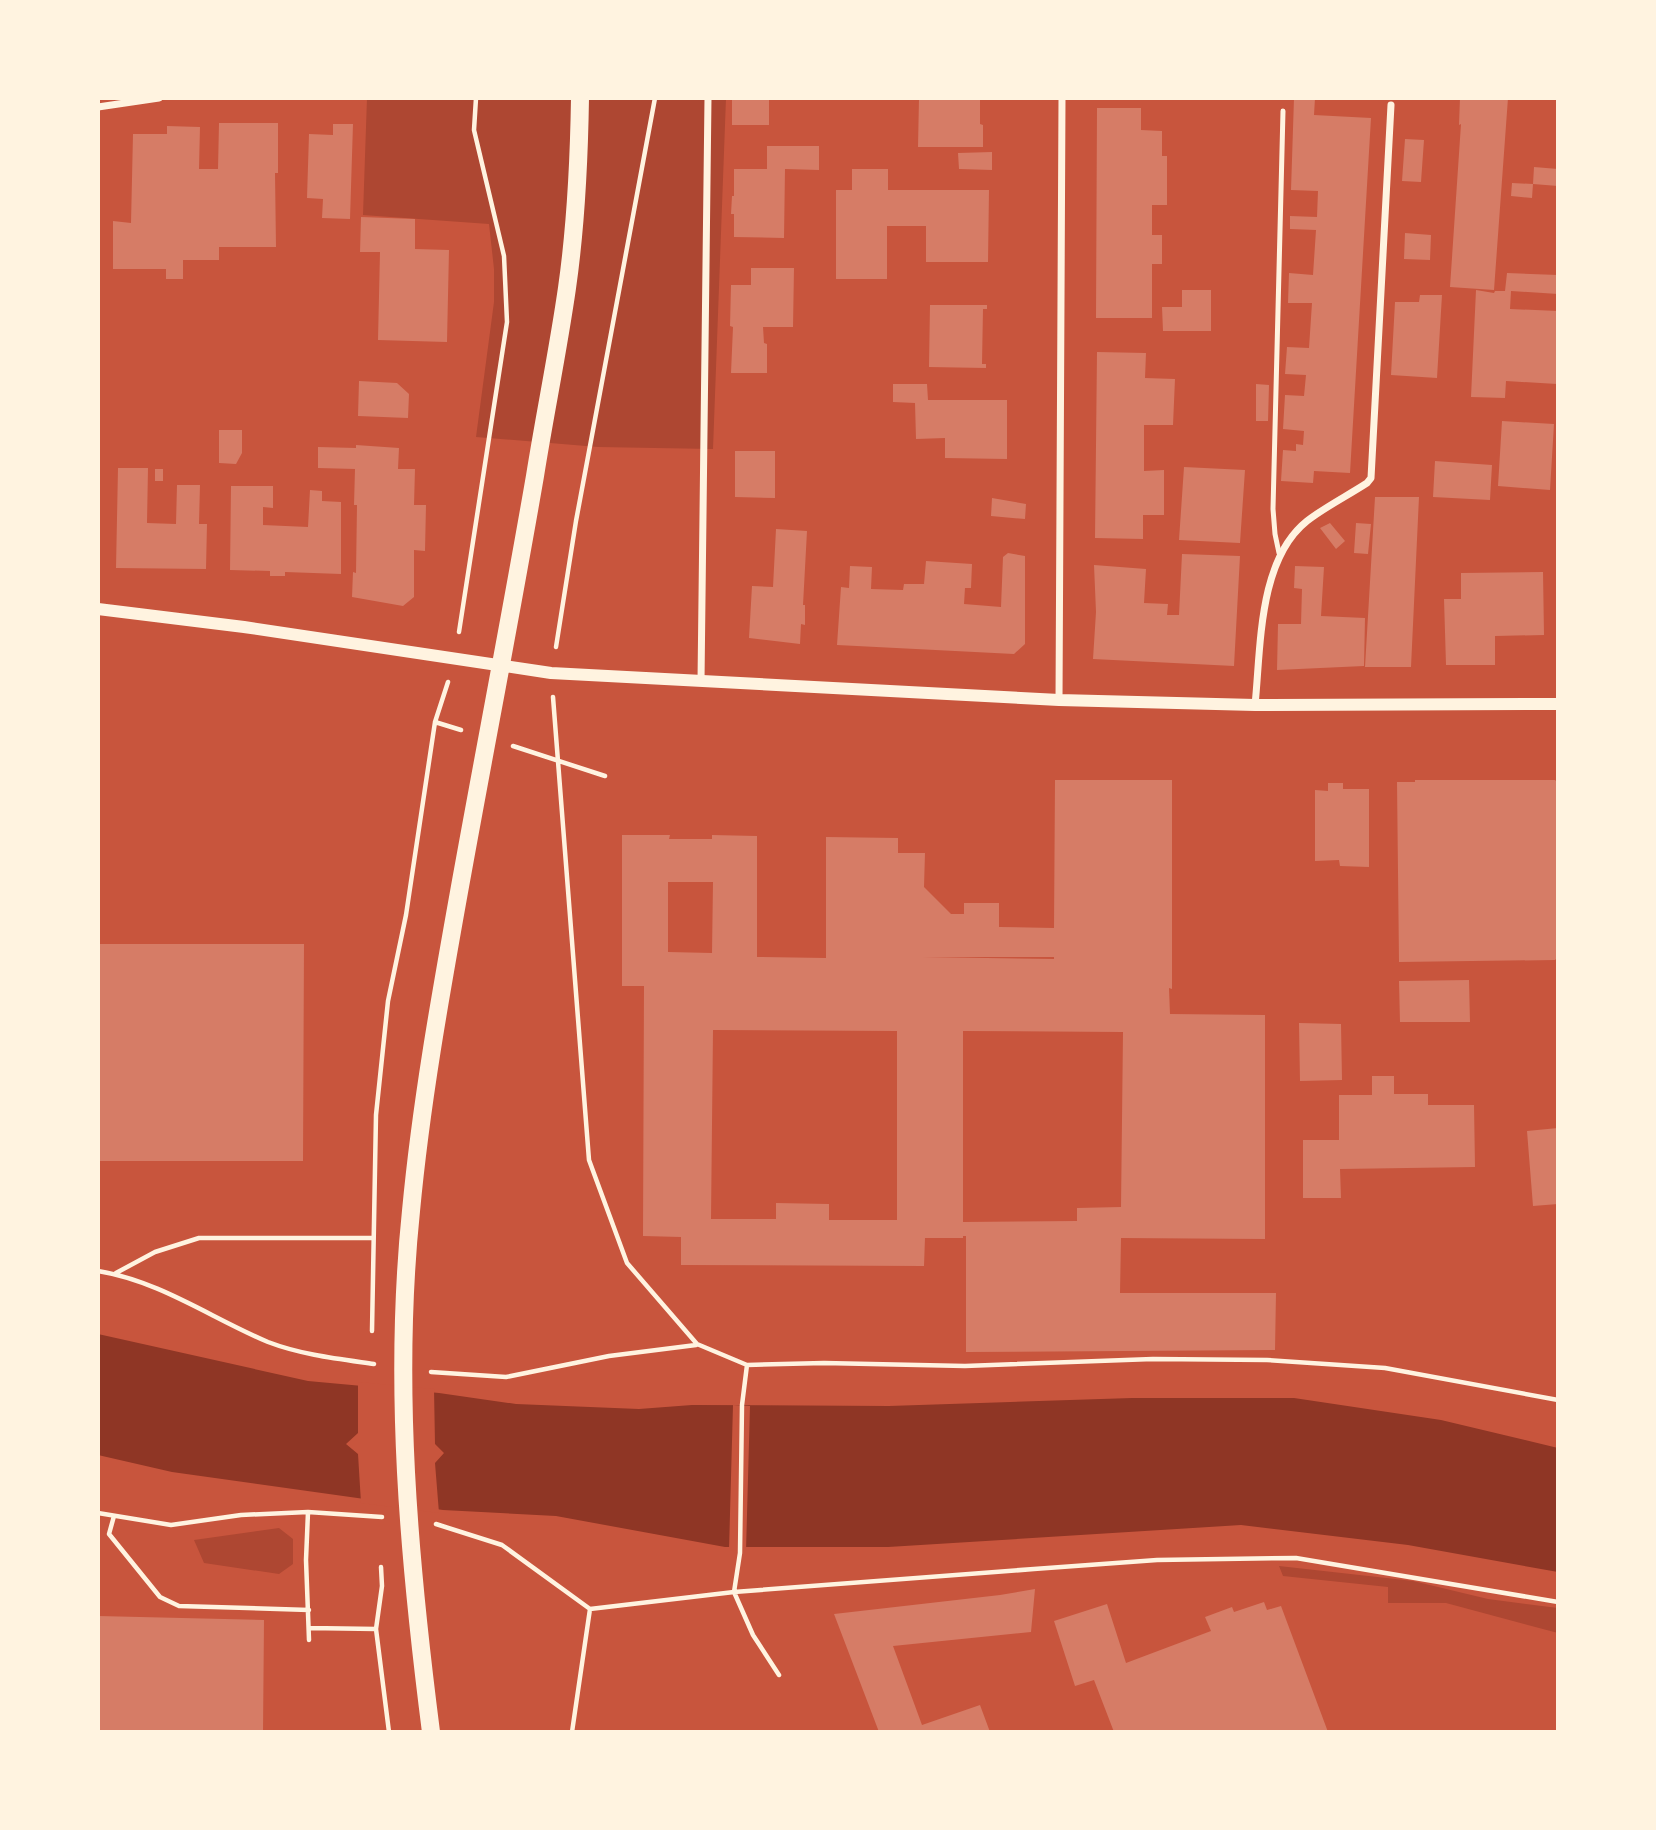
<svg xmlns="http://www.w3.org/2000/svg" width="1656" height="1830" font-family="Quicksand,sans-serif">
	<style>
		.green { fill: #ae4732 }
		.water { fill: #8f3625 }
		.pier { fill: #c8553d }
		.building { fill: #d67c66; fill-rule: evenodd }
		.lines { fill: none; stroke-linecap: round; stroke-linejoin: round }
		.path { stroke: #fff3e0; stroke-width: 4.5 }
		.service { stroke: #fff3e0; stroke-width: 5 }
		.minor { stroke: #fff3e0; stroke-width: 7 }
		.tertiary { stroke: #fff3e0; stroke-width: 12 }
		.primary { stroke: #fff3e0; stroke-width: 18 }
	</style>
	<rect width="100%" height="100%" fill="#c8553d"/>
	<path class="green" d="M367 98H726L713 449 598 447 476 437 494 302V269L489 224 363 215Z
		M279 1528 293 1539V1564L279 1574 204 1563 194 1540Z
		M1279 1566 1413 1581 1488 1599 1558 1608V1633L1446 1603H1388V1587L1283 1576Z"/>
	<path class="water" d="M98 1334 308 1381 439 1393 516 1404 639 1409 692 1405 889 1406 1132 1398H1294L1441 1420 1558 1448V1572L1408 1545 1241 1525 888 1547H725L556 1516 443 1510 172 1472 98 1455Z"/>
	<path class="pier" d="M358 1382 434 1389 435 1444 444 1453 435 1463 439 1513 361 1503 358 1454 346 1444 358 1433Z
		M733 1405 750 1406 746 1551 729 1550Z"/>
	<path class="building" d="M732 98H769V125H732Z
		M919 98H980V124L983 125V147H918Z
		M1294 98H1315L1314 115 1371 118 1350 473 1314 471 1313 483 1281 481 1283 450 1296 451V444L1303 445 1304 431 1283 429 1285 395 1304 396 1306 375 1285 374 1287 347 1309 348 1312 303H1288L1289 273 1313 275 1316 230 1290 229V216L1317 217 1318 191 1291 190Z
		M1460 98H1508L1494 290 1450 287 1461 124 1459 125Z
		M1097 108H1141V130L1162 131V156H1167V205H1152V235H1162V264H1152V318H1096Z
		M219 123H278V173H275L276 247H219V260H183V279H166V269H113V221L131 223 133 134H167V126L200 127 199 169H218Z
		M333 124H353L350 219 322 218 323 199 307 198 309 134 333 135Z
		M1405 139 1424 140 1421 182 1402 181Z
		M767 146H819V170L785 169 784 238 734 237V214H731L732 196H734V169H767Z
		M992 152V170L959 169 958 153Z
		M1534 167 1558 169V186L1533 184 1532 198 1511 196 1512 183 1533 184Z
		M852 169H888V190H989L988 262H926V226H887V279H836V190H852Z
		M361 217 415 219V249L449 250 447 342 378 340 380 252H360Z
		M1405 233 1431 235 1430 260 1404 259Z
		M751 268H794L793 327H763L764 343 767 344V373H731L733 327 730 326 731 285H751Z
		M1507 273 1558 275V294L1511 291 1510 309 1558 311 1557 384 1506 381 1505 398 1471 397 1476 290 1494 293 1495 291H1505Z
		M1182 290H1211V331H1163L1162 307H1182Z
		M1420 295H1442L1437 378 1391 375 1395 302H1419Z
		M930 305H987V309H983L982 364H986V368L929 367Z
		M1097 352 1146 353 1145 378 1175 379 1173 425H1144V471L1164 470V515H1143V539L1095 538Z
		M359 381 397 383 409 394 408 418 358 416Z
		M893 384H927L928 400H1007V459L945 458V438L916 439 915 403 893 402Z
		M1256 384 1269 385 1268 421H1256Z
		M1502 421 1554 424 1550 490 1498 486Z
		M219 430H242V453L236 464 219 463Z
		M356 445 399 448 398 469H415L414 505H426L425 551 414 550V597L403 606 352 597 353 572 356 573 357 505H354L355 469 318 468V447L356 448Z
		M735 451H775V498L735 497Z
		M1435 461 1492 465 1490 500 1433 497Z
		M1184 467 1245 470 1240 543 1179 540Z
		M118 468H148L147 523 176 524 177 485H200L199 524H207L206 569 116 568Z
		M155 469H163V481H155Z
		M231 486H273V508L263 507V525L308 527 310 490 322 491V501L341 502V574L285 572V576H270V571L230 570Z
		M1375 497H1419L1411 667H1365Z
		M992 498 1026 504 1025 519 991 516Z
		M1330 523 1345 541 1336 549 1320 528Z
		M1356 523 1371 524 1368 554 1354 553Z
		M776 529 807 531 803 605H805V625L801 624 800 644 749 638 752 586 773 587Z
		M1008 553 1025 556V644L1014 654 837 645 841 587 849 588 850 566 872 567 871 589 903 590 904 584H924L926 561 972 564 971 588H965L964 604 1001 607 1003 557Z
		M1182 554 1240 556 1234 666 1093 659 1096 612 1094 565 1146 569 1144 603 1168 604 1167 615H1179Z
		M1295 566 1324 567 1321 616 1365 618 1364 666 1277 670 1278 624H1301L1302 589 1294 588Z
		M1543 572 1544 635 1495 636V665H1446L1444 599H1461V573Z
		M1055 780H1172V989L1169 988 1170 1014 1265 1015V1239L1121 1238 1120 1293H1276L1275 1350 966 1352V1236H963V1238H925L924 1266 681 1265V1237L643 1236 644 986H622V835H670L669 839H712V835L757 836V957L826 958V837L898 838V853H925L924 887 951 914H964V903H999V927L1054 928ZM668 882H713L712 953 668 952ZM923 957H1054V959ZM713 1030 897 1031V1220H829V1204L776 1203V1219H711ZM963 1031 1123 1032 1121 1207 1077 1208V1221L963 1222Z
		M1415 780H1555L1558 783V957L1555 960 1399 962 1397 782H1415Z
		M1328 783H1343V789H1369V867L1340 866 1339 860 1315 861V790L1328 791Z
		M98 944H304L303 1161H98Z
		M1469 980 1470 1022H1400L1399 981Z
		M1299 1023 1341 1024 1342 1080 1300 1081Z
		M1372 1076H1394V1094H1428V1105H1474L1475 1167 1340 1169 1341 1198H1303V1140H1339V1095H1372Z
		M1558 1128V1204L1533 1206 1527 1131Z
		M1035 1589 1031 1632 893 1646 922 1725 980 1705 990 1732H879L834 1614 1000 1595Z
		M1264 1602 1267 1610 1281 1606 1328 1732H1114L1094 1680 1075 1686 1054 1621 1107 1604 1126 1663 1211 1631 1205 1617 1232 1607 1234 1612Z
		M98 1616 264 1620 263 1732H98Z"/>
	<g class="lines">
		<path class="path" d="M459 632 507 322 504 256 474 130 476 98
			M556 647 576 521 655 98
			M553 697 589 1160 627 1263 697 1344 747 1365 824 1363 965 1366 1153 1359 1267 1360 1385 1368 1558 1400
			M435 722 461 730
			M513 746 605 776
			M98 1271C160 1281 211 1318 268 1342 302 1355 339 1359 374 1364
			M116 1273 155 1252 199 1238H372
			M372 1331 376 1115 388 1001 406 915 435 722 448 682
			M747 1365 742 1405 740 1553 734 1592 753 1635 779 1675
			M431 1372 506 1377 609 1356 696 1345
			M308 1512 306 1560 309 1640
			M98 1513 171 1525 241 1515 308 1512 382 1517
			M114 1516 109 1534 160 1597 179 1606 309 1610
			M436 1524 502 1545 590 1609 734 1592 1034 1569 1157 1560 1296 1558 1558 1602
			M381 1567 382 1586 376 1629 389 1732
			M309 1628 376 1629
			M572 1732 590 1609"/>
		<path class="service" d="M1279 553 1275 534 1273 509 1283 111"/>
		<path class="minor" d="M98 107 159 98
			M701 681 708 98
			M1059 700 1062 98
			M1255 705C1261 647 1258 560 1307 521 1325 507 1347 496 1367 483L1371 478 1391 105"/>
		<path class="tertiary" d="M98 609 244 627 551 673 1059 700 1255 705 1558 704"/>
		<path class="primary" d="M431 1732C409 1560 393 1385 411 1211 421 1104 440 998 459 892 484 753 511 615 535 476 545 413 558 351 567 288 576 225 579 162 580 98"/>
	</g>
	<rect width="1656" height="1830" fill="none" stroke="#fff3e0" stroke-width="200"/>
</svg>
